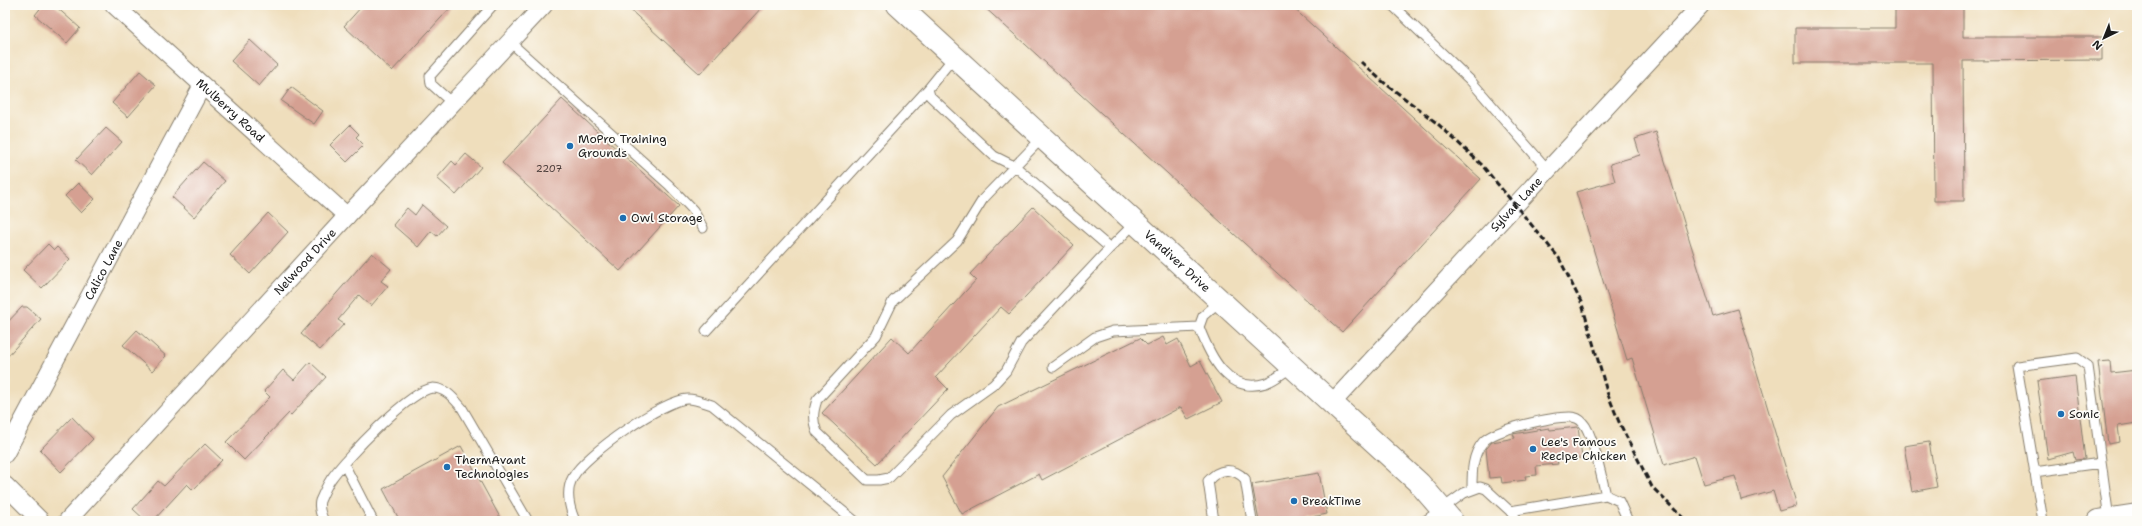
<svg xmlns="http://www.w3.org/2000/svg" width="2142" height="526" font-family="'Shantell Sans',sans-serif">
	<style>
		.building { fill: #d5a092 }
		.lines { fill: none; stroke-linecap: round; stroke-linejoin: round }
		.service-casing { stroke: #867d6c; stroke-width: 11 }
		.minor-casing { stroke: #867d6c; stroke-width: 19 }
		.secondary-casing { stroke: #867d6c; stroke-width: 24 }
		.service { stroke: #fff; stroke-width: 9 }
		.minor { stroke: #fff; stroke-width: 17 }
		.secondary { stroke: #fff; stroke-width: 22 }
		.rail { stroke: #1c1c1c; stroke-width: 3; stroke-dasharray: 6 3; stroke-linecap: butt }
		.poi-dot { fill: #1f6fb2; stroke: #fdfcf7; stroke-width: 1.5 }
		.labels { text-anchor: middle; stroke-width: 3.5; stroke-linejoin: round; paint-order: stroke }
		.number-label { font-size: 10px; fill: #4a3d3a }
		.street-label { font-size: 12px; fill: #1c1c1c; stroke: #fdfcf7 }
		.poi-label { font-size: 12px; fill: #1c1c1c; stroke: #fdfcf7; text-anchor: start }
	</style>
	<rect width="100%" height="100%" fill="#fdfcf7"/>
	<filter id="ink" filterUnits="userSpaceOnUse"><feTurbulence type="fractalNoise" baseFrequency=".025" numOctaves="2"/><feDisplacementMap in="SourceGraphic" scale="8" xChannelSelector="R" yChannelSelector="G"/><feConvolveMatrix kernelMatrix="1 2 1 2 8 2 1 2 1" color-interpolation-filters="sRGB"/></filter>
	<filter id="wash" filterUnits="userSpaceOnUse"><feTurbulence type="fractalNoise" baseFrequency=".012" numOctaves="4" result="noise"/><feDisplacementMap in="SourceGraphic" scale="16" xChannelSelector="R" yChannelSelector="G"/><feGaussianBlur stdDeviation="0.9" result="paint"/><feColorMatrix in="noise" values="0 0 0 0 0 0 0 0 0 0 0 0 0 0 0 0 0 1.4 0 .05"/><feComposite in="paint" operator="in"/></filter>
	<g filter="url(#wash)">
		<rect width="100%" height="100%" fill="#efdebc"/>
		<g id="blocks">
			<path class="building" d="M43 5H54L80 28 67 43 35 15Z
				M363 5H453L392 71 344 26Z
				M625 5H764L700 74Z
				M982 5H1290L1481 179 1342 332Z
				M1895 5H1963V37H2102V60L1963 61 1964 201H1934L1933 63H1795V28H1895Z
				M250 40 277 65 259 86 231 61Z
				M140 71 156 85 128 117 112 103Z
				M291 87 323 111 314 124 281 101Z
				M562 99 679 206 620 271 502 163Z
				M350 125 359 134 356 137 364 145 347 162 330 145Z
				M106 128 122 142 92 175 76 160Z
				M1656 132 1713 316 1738 309 1797 506 1779 511 1773 491 1741 500 1735 476 1704 484 1695 456 1664 465 1632 358 1627 360 1576 192 1615 181 1610 164 1640 155 1635 139Z
				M466 154 481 167 456 195 437 178 452 161 456 165Z
				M203 162 225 181 194 217 172 197Z
				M78 183 95 199 81 213 65 196Z
				M422 205 446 226 437 236 431 231 418 247 393 225 407 208 415 215Z
				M1033 207 1074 245 1009 314 1001 307 936 377 948 389 877 464 822 413 892 337 909 353 976 280 970 274Z
				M268 213 288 232 250 274 230 255Z
				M48 244 54 250 57 247 70 259 42 288 23 270Z
				M372 253 391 269 381 281 388 286 371 306 359 295 338 320 344 324 320 350 301 334Z
				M22 307H27L41 319 5 359V325Z
				M137 330 166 356 152 371 123 345Z
				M1163 337 1167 345 1178 339 1191 366 1200 361 1222 402 1188 419 1181 407 1042 480 1039 474 962 514 942 477 998 407 1140 338 1147 345Z
				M2110 361 2111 373 2137 370V423L2118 426 2120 442 2108 444 2098 362Z
				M310 362 326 377 291 415 289 413 244 460 226 442 270 397 264 391 283 370 294 380Z
				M2075 376 2085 459 2075 460 2073 452 2048 459 2037 381Z
				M72 417 93 439 61 472 40 450Z
				M1578 427 1582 458 1557 460 1558 464 1536 466 1537 475 1525 476 1526 480 1502 483 1501 477 1489 478 1486 449 1492 442 1515 438 1513 434 1549 428 1550 430Z
				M1929 442 1937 487 1912 492 1904 446Z
				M205 444 222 460 193 490 187 484 153 521H146L133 509 158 481 164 486Z
				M461 446 502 521H400L383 489Z
				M1319 473 1327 514 1307 518V521H1259L1252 484Z"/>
		</g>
	</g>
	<g filter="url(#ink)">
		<use href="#blocks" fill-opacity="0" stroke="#867d6c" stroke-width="1"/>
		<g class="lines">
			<defs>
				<path id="service" d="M1392 5 1470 80 1548 170
					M510 42 669 185 693 210 703 228
					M954 57 928 89 930 96 994 156 1016 167 1110 248 1135 223
					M452 103 431 84 430 76 493 5
					M1042 138 983 199 957 241 893 301 876 336 817 400C813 412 812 420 817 432L867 480H879L889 478 951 415 993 385 1006 371 1021 343 1110 248
					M1220 301 1203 316 1199 327C1210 356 1228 395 1266 383 1275 380 1284 372 1292 367
					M706 331 928 89
					M1053 367 1095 337 1113 331 1199 327
					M344 464 373 521
					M2034 472 2101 463
					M1472 488C1472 472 1472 455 1483 442 1494 429 1552 417 1570 417 1575 417 1580 419 1583 423 1593 433 1602 480 1606 495
					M1510 511 1518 521
					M324 521C321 515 318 508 320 501 323 494 327 485 331 479 345 459 410 390 433 388 446 388 454 399 462 408L528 521
					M575 521C569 507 565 491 573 477 584 455 665 399 688 399 696 399 705 403 712 405L855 521
					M1214 521 1208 481C1219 468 1233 467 1245 479L1252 521
					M1425 521 1464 493 1480 487 1486 489 1510 511 1606 495 1619 501 1628 521
					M2043 521 2017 366 2077 358 2088 366 2109 519"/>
				<g id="minor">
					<path id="s1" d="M114 5 347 216"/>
					<path id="s2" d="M1332 403 1701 5"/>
					<path id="s3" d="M5 454 202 86"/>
					<path d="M5 485 41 521"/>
					<path id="s4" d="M67 521 347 216 544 5"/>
				</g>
				<g id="secondary">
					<path id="s5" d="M898 5 1419 483 1452 521"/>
					<path d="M2098 521 2137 515"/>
				</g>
			</defs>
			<use href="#service" class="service-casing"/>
			<use href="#minor" class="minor-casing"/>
			<use href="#secondary" class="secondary-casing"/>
			<use href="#service" class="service"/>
			<use href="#minor" class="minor"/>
			<use href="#secondary" class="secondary"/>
			<path class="rail" d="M1361 62 1382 81 1438 124 1481 164 1559 258 1582 304 1607 392 1619 422 1652 487 1686 521"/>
		</g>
	</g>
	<g class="poi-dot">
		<circle cx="570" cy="146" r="4"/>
		<circle cx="623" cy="218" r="4"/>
		<circle cx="2061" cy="414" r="4"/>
		<circle cx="1533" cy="449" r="4"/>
		<circle cx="447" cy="467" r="4"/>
		<circle cx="1294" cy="501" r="4"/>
	</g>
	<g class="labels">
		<g class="number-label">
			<text x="549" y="172">2207</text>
		</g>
		<g class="street-label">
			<text dy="4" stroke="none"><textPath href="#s1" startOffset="157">Mulberry Road</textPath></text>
			<text dy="4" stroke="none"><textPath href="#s2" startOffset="271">Sylvan Lane</textPath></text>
			<text dy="4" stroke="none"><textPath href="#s5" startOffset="379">Vandiver Drive</textPath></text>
			<text dy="4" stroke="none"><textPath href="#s4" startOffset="352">Nelwood Drive</textPath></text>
			<text dy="4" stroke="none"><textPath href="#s3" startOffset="209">Calico Lane</textPath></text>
		</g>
		<g class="poi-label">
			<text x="578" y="143">MoPro Training<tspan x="578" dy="14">Grounds</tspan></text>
			<text x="631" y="222">Owl Storage</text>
			<text x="2069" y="418">Sonic</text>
			<text x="1541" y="446">Lee's Famous<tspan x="1541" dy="14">Recipe Chicken</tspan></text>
			<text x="455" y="464">ThermAvant<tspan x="455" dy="14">Technologies</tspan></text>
			<text x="1302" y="505">BreakTime</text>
		</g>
	</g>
	<rect width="2142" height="526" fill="none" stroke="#fdfcf7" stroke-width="20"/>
	<g transform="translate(2104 38) rotate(223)" stroke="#fdfcf7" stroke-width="3" paint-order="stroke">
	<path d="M0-3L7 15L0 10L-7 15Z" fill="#1c1c1c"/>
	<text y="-6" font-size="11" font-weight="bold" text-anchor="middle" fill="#1c1c1c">N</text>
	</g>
</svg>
